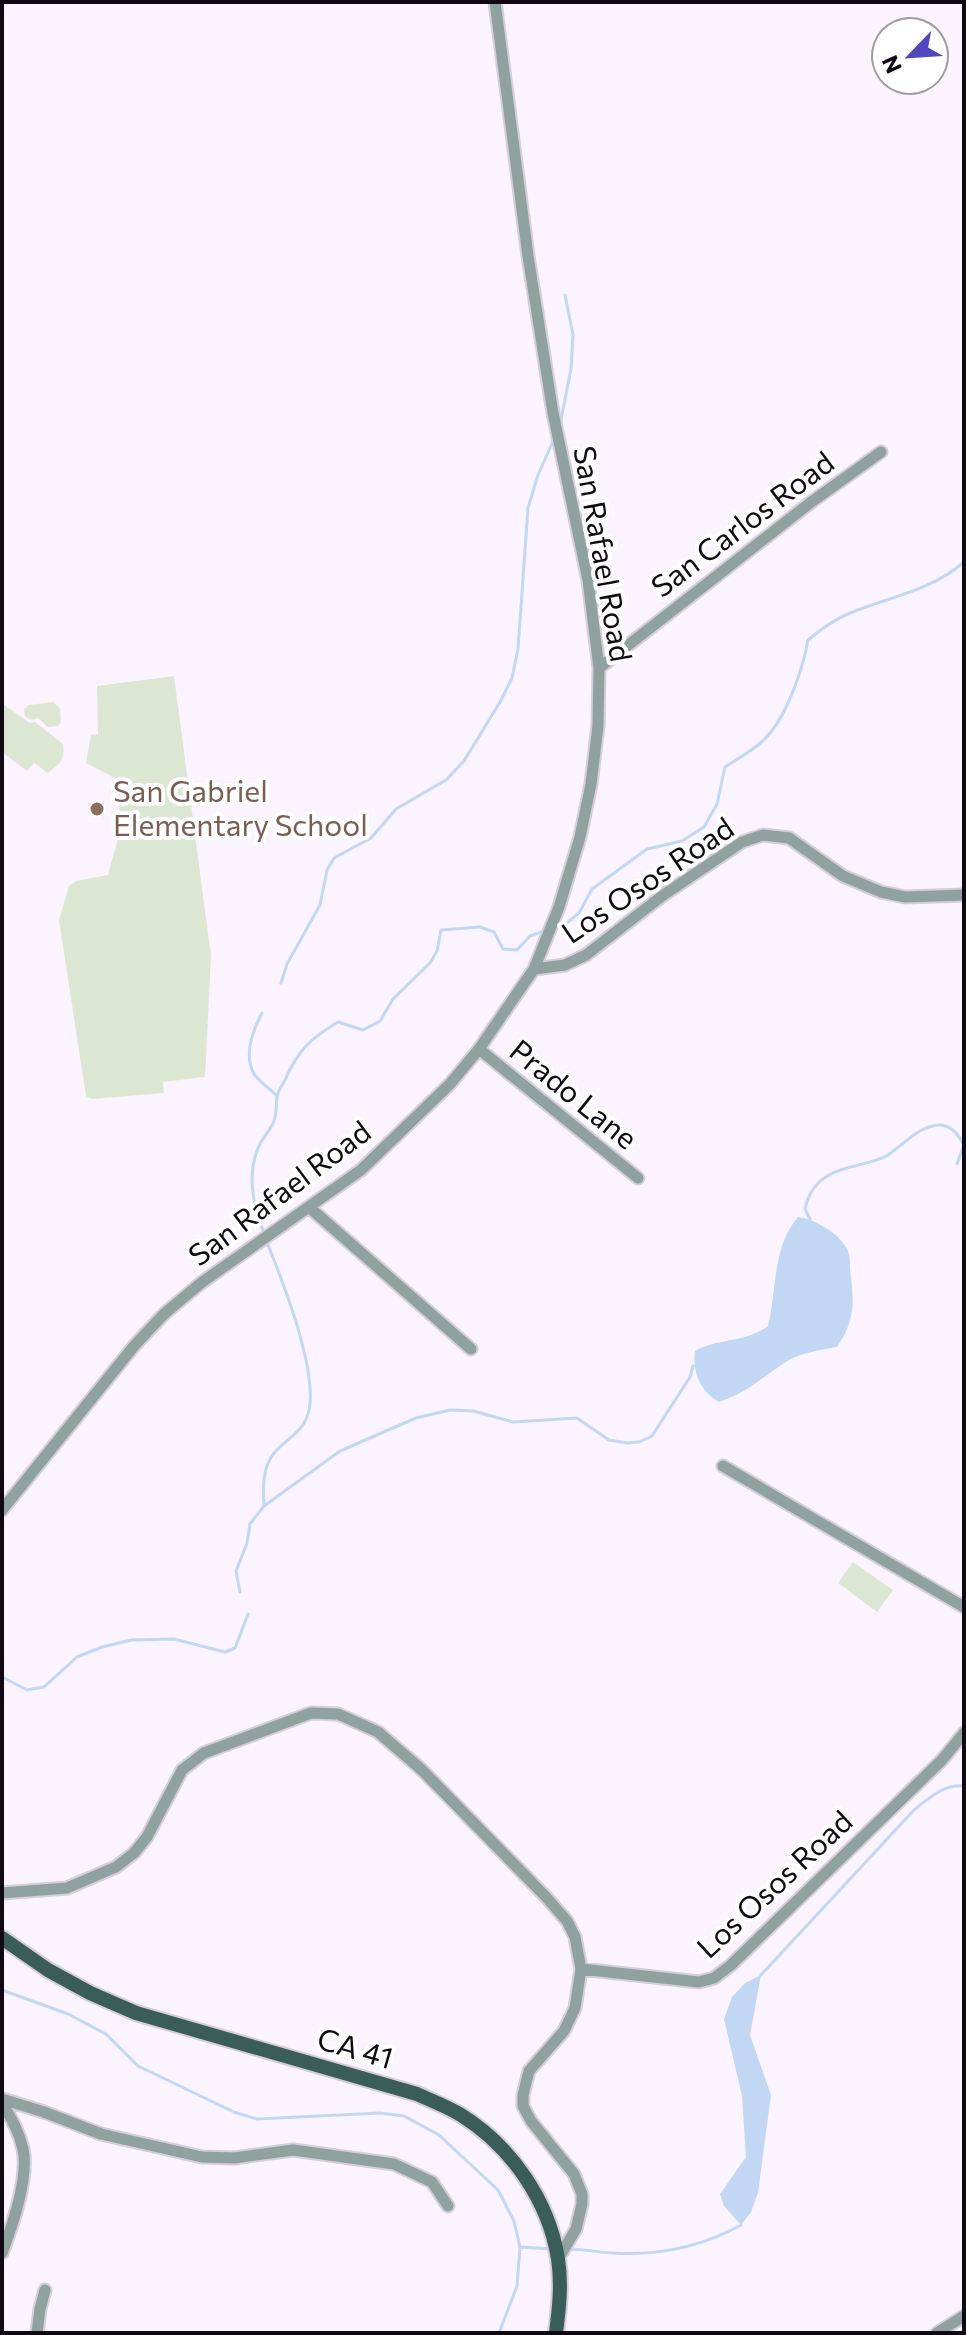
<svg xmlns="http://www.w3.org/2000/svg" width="966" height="2335" font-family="Commissioner,sans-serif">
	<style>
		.green { fill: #dbe7d3 }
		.water { fill: #c2d7f4 }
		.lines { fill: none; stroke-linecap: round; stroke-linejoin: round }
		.stream { stroke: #c2d7f4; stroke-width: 3 }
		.minor-casing { stroke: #d5ced9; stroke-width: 15 }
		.major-casing { stroke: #d5ced9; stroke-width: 18 }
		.minor { stroke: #8fa2a0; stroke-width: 11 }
		.major { stroke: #3b5d5a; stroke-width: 14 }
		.education-dot { fill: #8d6e63; stroke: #fff; stroke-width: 3 }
		.labels { text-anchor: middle; stroke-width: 8; stroke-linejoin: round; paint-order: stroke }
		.street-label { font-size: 30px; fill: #100913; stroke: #fff }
		.education-label { font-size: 30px; fill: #785e54; stroke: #fff; text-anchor: start }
	</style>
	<rect width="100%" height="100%" fill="#fbf3ff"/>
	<path class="green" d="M174 676 211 956 205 1077 163 1082 164 1093 92 1099 86 1096 59 920 69 886 76 881 108 875 121 827 117 779 86 763 91 735 98 734 97 686Z
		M53 702 60 708 61 722 58 726 48 727 38 718 31 720 25 716 24 709 29 705Z
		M3 704 30 723 35 722 63 744C65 761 60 763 48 773L34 763 27 771 2 752Z
		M853 1562 893 1590 877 1612 838 1583Z"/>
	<path class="water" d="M798 1217C815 1219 841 1234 848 1251 850 1256 850 1264 850 1269 854 1301 856 1319 837 1347 821 1350 804 1352 789 1360 765 1375 746 1394 719 1402 700 1391 692 1372 695 1351 718 1338 746 1343 768 1326 777 1290 772 1247 798 1217Z
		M761 1975 750 2035 771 2095 758 2193 751 2212 741 2225 724 2206 720 2194 746 2157 742 2096 724 2019 732 1997 745 1983Z"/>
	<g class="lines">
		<path class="stream" d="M560 425 571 369 573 335 565 295
			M555 928 562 927 579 913 592 889 647 849 682 841 704 827 717 804 725 767C739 758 759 747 770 733 788 712 803 668 808 640 820 630 835 619 850 613 889 597 931 591 964 562
			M281 983 287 964 320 905 327 870 334 858 371 838 396 809 446 780 464 761 500 702 512 678 518 649 528 508 538 475 554 439
			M262 1013C253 1030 243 1054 254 1074 259 1082 271 1089 277 1096
			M957 1164 964 1145
			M810 1219 805 1209C808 1194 815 1183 829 1175 847 1165 871 1165 888 1155 903 1145 922 1123 942 1125 953 1127 959 1136 964 1145
			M264 1233C252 1205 246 1170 261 1142 265 1135 271 1129 274 1121 277 1112 276 1106 277 1097 278 1091 282 1085 285 1080 298 1050 311 1038 338 1022L363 1030 380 1021 393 999 430 963 437 951 441 930 480 927 494 932 503 949 517 950 530 936 544 931
			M264 1506C263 1488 262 1468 274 1453 284 1441 301 1433 307 1417 322 1379 282 1279 266 1240
			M240 1592 236 1571 247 1543 250 1524 264 1506 340 1451 416 1418 450 1410 473 1411 513 1422 577 1418 609 1440 627 1443 639 1442 652 1436 690 1377 693 1366
			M2 1677 27 1690 44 1687 77 1657 102 1647 132 1640 174 1639 225 1652 235 1648 248 1614
			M761 1975 914 1810C929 1798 944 1784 964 1786
			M2 1990 68 2014 106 2034 138 2066 234 2112 257 2119 380 2113 404 2116 439 2135 498 2190 514 2221 520 2247 517 2286 499 2333
			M520 2247 552 2249
			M568 2249C583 2249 597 2252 612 2253 658 2256 701 2247 741 2225"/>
		<defs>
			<path id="minor" d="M599 668 810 503 881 452
				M534 969 565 965 586 955 662 896 742 842 763 835 789 838 843 876 881 892 905 897 964 895
				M479 1049 638 1178
				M310 1208 471 1349
				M723 1466 964 1607
				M2 1510 134 1346 164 1314 201 1283 361 1170 450 1084 479 1049 534 969 559 907 580 837 591 784 598 726 599 668 588 580 553 413 528 256 495 2
				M2 1893 67 1888 116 1867 134 1853 147 1837 182 1770 204 1753 311 1713 338 1714 378 1732 422 1770 546 1897 567 1921 575 1937 581 1969 575 2008 564 2031 529 2071 523 2095V2106L531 2121 574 2174 582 2194V2204L576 2229 558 2259
				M581 1969 699 1982 714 1978 731 1965 942 1760 964 1733
				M2 2099 44 2112 101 2134 202 2157 234 2158 293 2150 394 2164 432 2182 448 2206
				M2 2103C11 2118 19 2131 23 2149 29 2177 12 2227 2 2253
				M37 2333 40 2309 45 2290
				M937 2333 964 2316"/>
			<path id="major" d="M2 1938 48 1970 90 1993 136 2013 417 2094C432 2101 448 2107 461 2115 511 2146 549 2201 558 2259 562 2284 559 2309 556 2333"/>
		</defs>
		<use href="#minor" class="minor-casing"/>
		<use href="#major" class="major-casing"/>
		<use href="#minor" class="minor"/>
		<use href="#major" class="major"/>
	</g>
	<circle class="education-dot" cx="97" cy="809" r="8"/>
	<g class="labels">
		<g class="street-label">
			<text transform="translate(743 525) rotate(-37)" y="10">San Carlos Road</text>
			<text transform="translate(602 554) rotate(80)" y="10">San Rafael Road</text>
			<text transform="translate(648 881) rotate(-34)" y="10">Los Osos Road</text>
			<text transform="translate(573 1095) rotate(39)" y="10">Prado Lane</text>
			<text transform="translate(280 1194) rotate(-37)" y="10">San Rafael Road</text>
			<text transform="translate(775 1885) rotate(-43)" y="10">Los Osos Road</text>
			<text transform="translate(355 2049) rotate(16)" y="10">CA 41</text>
		</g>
		<g class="education-label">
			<text x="113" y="802">San Gabriel<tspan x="113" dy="34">Elementary School</tspan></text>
		</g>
	</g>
	<rect width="966" height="2335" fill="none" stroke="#100913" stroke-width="8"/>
	<g transform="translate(910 56) rotate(245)"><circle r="38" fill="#ffffff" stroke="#9f9da1" stroke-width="2"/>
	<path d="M0-6L14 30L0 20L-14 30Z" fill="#5046bd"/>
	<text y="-12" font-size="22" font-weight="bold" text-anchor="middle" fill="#100913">N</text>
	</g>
</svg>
